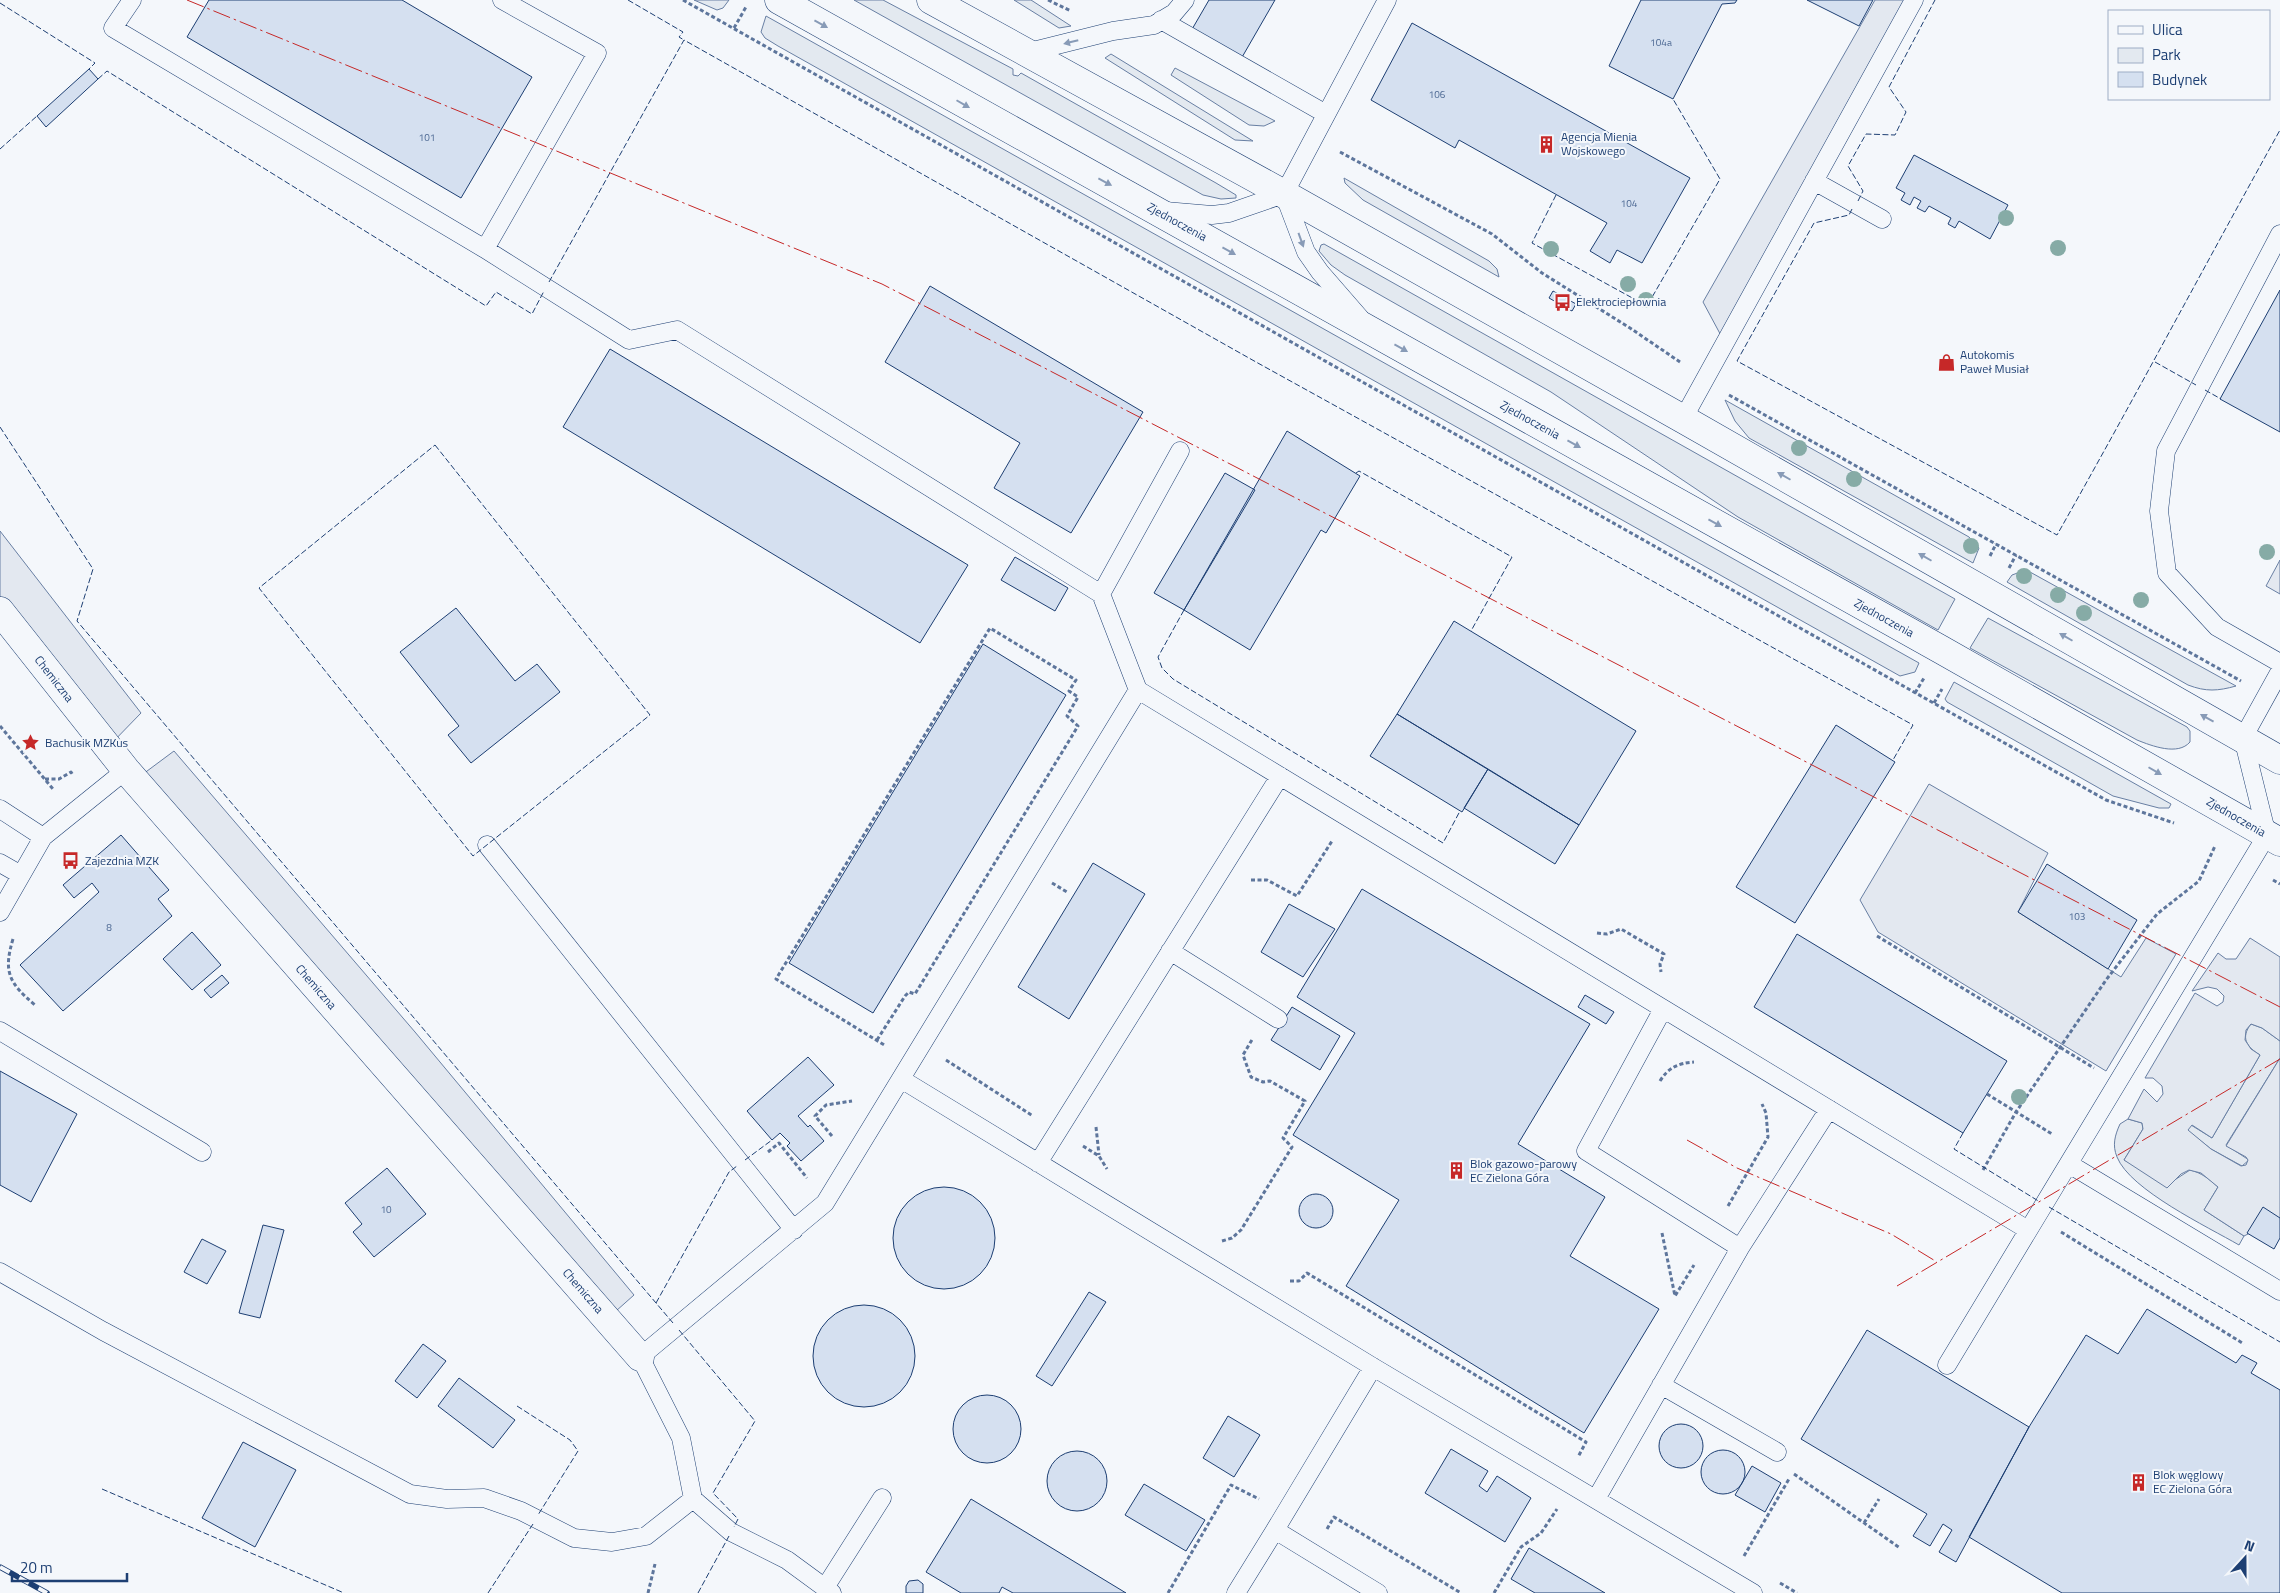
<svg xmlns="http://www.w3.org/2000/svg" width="2280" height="1593" font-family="'Titillium Web',sans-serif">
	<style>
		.green { fill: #e3e9f0; stroke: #687fa3 }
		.parking { fill: #e3e8f0; stroke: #687fa3 }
		.building { fill: #d5e0f0; stroke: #1d3f73 }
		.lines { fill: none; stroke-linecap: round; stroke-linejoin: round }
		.service-casing { stroke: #1d3f73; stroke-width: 19 }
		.minor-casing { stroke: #1d3f73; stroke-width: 29 }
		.secondary-casing { stroke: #1d3f73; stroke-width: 29 }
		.path { stroke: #5e769c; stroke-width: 3; stroke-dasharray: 4 2.5; stroke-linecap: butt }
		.service { stroke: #f4f7fb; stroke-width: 18 }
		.minor { stroke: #f4f7fb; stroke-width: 28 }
		.secondary { stroke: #f4f7fb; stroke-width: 28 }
		.rail-casing { stroke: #1d3f73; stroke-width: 5.5 }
		.rail { stroke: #f4f7fb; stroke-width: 4; stroke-dasharray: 11; stroke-linecap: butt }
		.fence { stroke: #1d3f73; stroke-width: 1; stroke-dasharray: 6 2.5; stroke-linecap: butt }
		.power { stroke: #c62828; stroke-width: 1; stroke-dasharray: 18 4 2.5 4; stroke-linecap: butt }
		.tree { fill: #86aba6 }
		.oneway { fill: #889bb7 }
		.labels { text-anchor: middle; stroke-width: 4; stroke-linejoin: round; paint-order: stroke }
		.number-label { font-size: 10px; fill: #4b6792 }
		.poi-label { font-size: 12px; fill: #1d3f73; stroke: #f4f7fb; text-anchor: start }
		.street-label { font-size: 12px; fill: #1d3f73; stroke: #f4f7fb }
	</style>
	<rect width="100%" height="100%" fill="#f4f7fb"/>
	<path class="green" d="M694 0H729L723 8 717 10Z
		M854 0H883L1013 69V75L1018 76 1021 73 1216 183 1236 195V198L1221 199 1203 195Z
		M1014 0H1031L1071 26 1059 28Z
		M766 16 1919 663 1915 672 1900 676 778 46 765 38 761 32Z
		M1111 54 1253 141 1235 140 1105 58Z
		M1175 68 1275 121 1264 126 1249 125 1171 75Z
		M1344 178 1489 261 1497 269 1499 277 1363 200 1345 183Z
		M1324 244 1955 599 1938 630 1738 517 1551 392 1345 275 1331 265 1319 251 1321 245Z
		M1725 400 1969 537 1979 548 1973 563 1749 438 1735 421Z
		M2023 571 2030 572 2236 686C2218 691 2206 692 2188 685L2007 582 2012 575Z
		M1988 618 2187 727 2190 731V742C2178 756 2152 746 2137 740L1970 648Z
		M1954 682 2171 804 2169 808H2159L2113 796 1947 702 1945 699Z
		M2251 1024 2262 1028 2280 1041V1058L2226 1145 2249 1160 2242 1166 2211 1149 2187 1130 2191 1125 2212 1138 2260 1055C2247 1047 2240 1038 2251 1024Z
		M2128 1119 2142 1123 2143 1129 2124 1160 2170 1183 2190 1170C2202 1173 2209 1179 2218 1187L2204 1210 2244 1236 2239 1245C2208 1227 2130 1190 2117 1157 2112 1145 2115 1135 2120 1124Z"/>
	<path class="parking" d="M1875 0H1914L1725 343 1703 302Z
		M0 531 141 713 108 747 0 610Z
		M2280 560V594L2266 586Z
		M174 751 415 1032 634 1295 607 1319 135 780Z
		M1929 784 2048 853 2018 912 2121 977 2146 938 2176 954 2106 1071 1878 932 1860 900Z
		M2250 938 2280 957V1041L2262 1028 2251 1024 2246 1030 2245 1040 2251 1049 2260 1055 2212 1138 2192 1125 2188 1130 2211 1149 2241 1166 2246 1165 2248 1160 2246 1157 2226 1146 2280 1058V1218L2244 1236 2204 1210 2218 1187 2201 1173 2189 1170 2181 1174 2167 1188 2124 1160 2143 1129 2142 1123 2128 1119 2144 1089 2157 1102 2163 1094 2162 1086 2153 1078H2145L2195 993 2217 1006 2223 1002 2224 996 2217 989 2208 987 2192 991 2218 953 2226 959H2236Z"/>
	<path class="building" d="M209 0H402L532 77 461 198 187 37Z
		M1209 0H1275L1241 59 1191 31Z
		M1641 0H1737L1735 3 1722 4 1673 99 1609 66Z
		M1807 0H1873L1859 26Z
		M1412 23 1690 178 1642 263 1617 250 1610 263 1590 251 1607 223 1459 140 1455 148 1371 100Z
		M89 69 98 79 46 127 37 116Z
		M1914 155 2008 205 1990 239 1959 221 1955 228 1948 224 1951 218 1929 206 1925 212 1917 208 1921 201 1914 197 1910 205 1901 200 1905 193 1896 188Z
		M930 286 1143 412 1071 533 994 488 1020 443 885 362Z
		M2280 290V432L2220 399Z
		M1553 291 1576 304 1572 311 1549 298Z
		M610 349 968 565 920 643 563 427Z
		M1287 431 1360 476 1326 533 1321 530 1250 650 1184 610Z
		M1225 473 1255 490 1184 610 1154 593Z
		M1015 557 1068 588 1055 611 1001 580Z
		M456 608 515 681 537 664 560 692 471 763 448 735 459 726 400 652Z
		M1454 621 1636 731 1579 825 1397 714Z
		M983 644 1066 695 873 1013 789 963Z
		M1397 714 1488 769 1462 812 1370 756Z
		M1836 725 1895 762 1795 923 1736 887Z
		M1488 769 1579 825 1555 864 1464 808Z
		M121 835 169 890 158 899 172 916 63 1011 20 965 99 892 92 883 74 898 63 885Z
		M1093 863 1145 894 1069 1019 1018 987Z
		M2047 864 2137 920 2108 969 2018 912Z
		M1362 889 1590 1024 1518 1144 1605 1197 1570 1256 1659 1309 1584 1433 1346 1286 1399 1200 1293 1135 1355 1033 1297 997Z
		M1289 904 1335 929 1303 977 1261 952Z
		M192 932 221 965 192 990 163 959Z
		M1797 934 2007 1061 1963 1133 1754 1007Z
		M222 975 229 983 211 998 204 990Z
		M1585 995 1614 1012 1606 1024 1578 1007Z
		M1292 1007 1340 1036 1320 1070 1271 1040Z
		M808 1057 834 1085 798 1116 808 1127 810 1125 824 1141 801 1161 787 1146 790 1143 780 1133 772 1140 747 1111Z
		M0 1071 77 1114 31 1202 0 1185Z
		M387 1168 426 1214 374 1257 353 1232 362 1224 345 1203Z
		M893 1238a51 51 0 1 1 102 0a51 51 0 1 1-102 0Z
		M1299 1211a17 17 0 1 1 34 0a17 17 0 1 1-34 0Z
		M2263 1207 2280 1218V1238L2274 1249 2247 1233Z
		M263 1225 284 1230 260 1318 239 1313Z
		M202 1239 226 1251 207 1284 184 1272Z
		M1089 1292 1106 1302 1052 1386 1036 1376Z
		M813 1356a51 51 0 1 1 102 0a51 51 0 1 1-102 0Z
		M2147 1309 2236 1363 2242 1355 2257 1363 2251 1373 2280 1390V1593H2062L1969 1537 2029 1427 2086 1335 2118 1354Z
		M1867 1330 2029 1427 1956 1562 1939 1552 1952 1530 1943 1524 1930 1546 1913 1536 1927 1514 1801 1439Z
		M423 1344 446 1361 417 1398 395 1381Z
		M459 1378 515 1420 493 1448 438 1406Z
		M953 1429a34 34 0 1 1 68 0a34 34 0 1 1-68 0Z
		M1228 1416 1260 1435 1234 1477 1203 1458Z
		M1659 1446a22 22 0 1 1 44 0a22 22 0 1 1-44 0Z
		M243 1442 296 1470 255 1547 202 1518Z
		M1451 1449 1488 1471 1479 1486 1487 1492 1497 1476 1531 1498 1505 1542 1425 1493Z
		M1701 1472a22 22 0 1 1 44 0a22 22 0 1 1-44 0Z
		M1047 1481a30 30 0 1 1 60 0a30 30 0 1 1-60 0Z
		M1752 1466 1781 1483 1765 1512 1735 1495Z
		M1144 1484 1205 1520 1186 1551 1125 1515Z
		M971 1499 1126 1593H1013L1002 1587 999 1593H961L926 1572Z
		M1529 1548 1605 1593H1535L1511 1579Z
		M918 1580 923 1584V1593H906V1586L909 1581Z"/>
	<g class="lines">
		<defs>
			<path id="service" d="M132 0 113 28 485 249 629 340 677 330 1101 594 1138 690
				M1161 20 1326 114
				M1029 52 1113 31 1154 25 1174 13 1185 0
				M1814 181 1882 219
				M1284 194 1306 252 1320 272 1360 318
				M1165 211 1212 215 1229 213 1284 194 1387 0
				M2280 234 2166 451 2159 511 2167 573 2217 627 2280 663
				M485 249 597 53 502 0
				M1683 419 1914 0
				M1101 594 1180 451
				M0 809 43 837
				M487 845 794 1230
				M0 863 21 875
				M0 912 43 837 126 770
				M1170 951 1278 1019
				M1663 1009 1586 1151 1740 1248 1829 1109
				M0 1031 202 1152
				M901 1079 1373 1367 1753 1593
				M1038 1163 1280 776
				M2069 1164 2280 1291
				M0 1272 103 1331 410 1494 447 1499 484 1498 521 1511 574 1538 612 1542 646 1536 693 1499
				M1947 1365 2267 835 2243 738 2280 671
				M1373 1367 1275 1530 1378 1593
				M1661 1385 1777 1452
				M1596 1499 1740 1248
				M826 1586 882 1498
				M832 1593 787 1560 731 1532 693 1499 681 1438 640 1357 825 1203 1138 690 2028 1230
				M1236 1593 1275 1530"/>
			<path id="minor" d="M0 611 126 770 640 1357"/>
			<path id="secondary" d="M779 0 1940 649 2280 842
				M931 0 1284 194 1683 419 2280 760"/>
		</defs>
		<use href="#service" class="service-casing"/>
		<use href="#minor" class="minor-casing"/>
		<use href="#secondary" class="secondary-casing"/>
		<path class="path" d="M683 0 2106 800 2174 823
			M1048 0 1071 11
			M734 28 746 7
			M1340 152 1492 234 1542 273 1630 328 1680 362
			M1729 395 2241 681
			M1990 556 1996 544
			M2009 568 2016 555
			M1915 693 1924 678
			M1934 703 1942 689
			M0 726 53 789
			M45 779H59L71 772 73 775
			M1251 880H1267L1297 896 1332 841
			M2273 880 2280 884
			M1052 883 1067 892
			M1597 933 1607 934 1621 929 1664 954 1660 964 1661 972
			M1877 936 2094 1068
			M13 939C3 972 9 983 35 1005
			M877 1040 905 996 909 992 915 994 1078 726 1067 716 1078 697 1069 691 1076 680 990 628 776 979 886 1046
			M946 1060 1033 1116
			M1660 1081C1668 1068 1678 1063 1694 1062
			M1987 1094 2052 1134
			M1096 1127 1099 1155
			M832 1136 815 1116 826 1105 852 1101
			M1083 1146 1099 1156 1107 1169
			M768 1152 779 1143 807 1178
			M1983 1170 2016 1112 2106 980 2157 914 2199 881 2215 846
			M1728 1206 1768 1137 1766 1113 1762 1104
			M2061 1232 2244 1344
			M1662 1233 1675 1296 1694 1265
			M1222 1241 1232 1238 1241 1230 1292 1147 1283 1138 1305 1101 1270 1081 1263 1082 1251 1077 1243 1055 1253 1038
			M1290 1281H1299L1307 1273 1586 1442 1578 1457
			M1794 1474 1900 1548
			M1864 1523 1879 1499
			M1327 1529 1334 1517 1461 1593
			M1744 1556 1789 1479
			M1780 1583 1797 1593
			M648 1593 655 1564
			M1168 1593 1231 1485 1259 1499
			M1494 1593 1521 1547 1541 1533 1557 1509"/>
		<use href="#service" class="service"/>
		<use href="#minor" class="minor"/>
		<use href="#secondary" class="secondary"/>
		<defs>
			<path id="rail" d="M0 1567 47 1593"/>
		</defs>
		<use href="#rail" class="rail-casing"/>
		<use href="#rail" class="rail"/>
		<path class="fence" d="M628 0 683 32 679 37 684 40
			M0 3 95 63 89 69
			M98 79 107 71 486 306 496 292 532 314 544 291
			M0 149 37 116
			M1556 195 1532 243 1647 306 1720 179 1673 99
			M1858 201 1863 191 1848 166 1866 134 1895 135 1906 112 1889 87 1935 0
			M1852 209 1849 215 1814 223 1737 361 2057 535C2133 401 2205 265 2280 130
			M549 282 684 40 1256 362 1913 725 1893 760
			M2155 362 2196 385
			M2205 390 2221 399
			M0 427 93 569 77 621 673 1323
			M435 445 650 715 473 856 259 588Z
			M1356 473 1359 471 1512 557 1471 631
			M1184 610 1158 657 1162 668 1173 679 1443 843 1460 811
			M1963 1133 1954 1149 2040 1202
			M745 1160 772 1140
			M2049 1207 2280 1342
			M656 1303 729 1172 737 1166
			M679 1330 755 1421 713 1493 738 1519 734 1527
			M517 1406 570 1440 578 1451 538 1515
			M102 1489 344 1593
			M488 1593 533 1524
			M698 1593 729 1536"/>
		<path class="power" d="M187 0 882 284 2280 1007
			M1687 1140 1737 1168 1891 1234 1937 1262
			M1897 1286 2280 1059"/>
	</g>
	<g class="tree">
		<circle cx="2006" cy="218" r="8"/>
		<circle cx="2058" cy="248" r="8"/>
		<circle cx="1551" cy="249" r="8"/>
		<circle cx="1628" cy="284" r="8"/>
		<circle cx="1646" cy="300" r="8"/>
		<circle cx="1799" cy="448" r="8"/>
		<circle cx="1854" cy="479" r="8"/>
		<circle cx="1971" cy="546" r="8"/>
		<circle cx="2267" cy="552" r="8"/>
		<circle cx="2024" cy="576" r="8"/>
		<circle cx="2058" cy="595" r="8"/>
		<circle cx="2141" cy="600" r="8"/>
		<circle cx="2084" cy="613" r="8"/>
		<circle cx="2019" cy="1097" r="8"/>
	</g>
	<defs><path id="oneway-solid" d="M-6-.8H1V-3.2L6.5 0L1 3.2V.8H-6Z" transform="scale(1.25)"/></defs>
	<g class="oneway">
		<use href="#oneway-solid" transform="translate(821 24) rotate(29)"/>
		<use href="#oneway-solid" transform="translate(1071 42) rotate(166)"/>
		<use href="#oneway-solid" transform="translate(963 104) rotate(30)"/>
		<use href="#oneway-solid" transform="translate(1105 182) rotate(28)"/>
		<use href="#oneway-solid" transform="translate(1301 240) rotate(70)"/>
		<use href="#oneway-solid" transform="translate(1229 251) rotate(29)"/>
		<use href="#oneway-solid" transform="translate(1401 348) rotate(29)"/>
		<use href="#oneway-solid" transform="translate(1574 444) rotate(29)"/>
		<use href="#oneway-solid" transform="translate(1784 476) rotate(-150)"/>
		<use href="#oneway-solid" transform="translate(1715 523) rotate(29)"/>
		<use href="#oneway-solid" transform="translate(1925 557) rotate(-150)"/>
		<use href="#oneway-solid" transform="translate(2066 637) rotate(-150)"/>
		<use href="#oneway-solid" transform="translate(2207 718) rotate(-151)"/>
		<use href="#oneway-solid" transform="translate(2155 771) rotate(30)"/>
	</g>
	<defs>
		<symbol id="building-bare" viewBox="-9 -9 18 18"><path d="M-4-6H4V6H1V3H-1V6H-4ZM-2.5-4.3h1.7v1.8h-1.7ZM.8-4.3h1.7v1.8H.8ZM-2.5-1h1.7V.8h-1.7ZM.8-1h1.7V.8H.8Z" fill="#c62828" stroke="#f4f7fb" stroke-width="2.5" paint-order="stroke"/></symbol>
		<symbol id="bus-bare" viewBox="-9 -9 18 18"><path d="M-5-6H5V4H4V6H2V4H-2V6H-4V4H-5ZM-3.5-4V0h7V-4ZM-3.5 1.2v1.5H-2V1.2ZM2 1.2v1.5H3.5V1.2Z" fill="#c62828" stroke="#f4f7fb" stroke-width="2.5" paint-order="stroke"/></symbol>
		<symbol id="shop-bare" viewBox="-9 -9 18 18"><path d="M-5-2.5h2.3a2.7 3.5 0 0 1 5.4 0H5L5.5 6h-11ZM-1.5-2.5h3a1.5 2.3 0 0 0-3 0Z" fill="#c62828" stroke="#f4f7fb" stroke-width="2.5" paint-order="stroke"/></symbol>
		<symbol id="sight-bare" viewBox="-9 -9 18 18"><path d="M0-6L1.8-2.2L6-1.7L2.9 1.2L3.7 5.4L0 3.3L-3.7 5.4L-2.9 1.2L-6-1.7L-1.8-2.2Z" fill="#c62828" stroke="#f4f7fb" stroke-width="2.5" paint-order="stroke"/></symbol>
	</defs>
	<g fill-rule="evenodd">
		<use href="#building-bare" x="1534" y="132" width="25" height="25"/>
		<use href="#bus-bare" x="1550" y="290" width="25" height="25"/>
		<use href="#shop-bare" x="1934" y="350" width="25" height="25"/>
		<use href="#sight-bare" x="18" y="730" width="25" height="25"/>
		<use href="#bus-bare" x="58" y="848" width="25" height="25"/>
		<use href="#building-bare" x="1444" y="1158" width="25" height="25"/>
		<use href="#building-bare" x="2126" y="1470" width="25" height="25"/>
	</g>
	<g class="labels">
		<g class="number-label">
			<text x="1661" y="46">104a</text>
			<text x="1437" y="98">106</text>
			<text x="427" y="141">101</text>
			<text x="1629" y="207">104</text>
			<text x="2077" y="920">103</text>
			<text x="109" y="931">8</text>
			<text x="386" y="1213">10</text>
		</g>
		<g class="poi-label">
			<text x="1561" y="141">Agencja Mienia<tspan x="1561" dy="14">Wojskowego</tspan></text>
			<text x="1576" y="306">Elektrociepłownia</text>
			<text x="1960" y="359">Autokomis<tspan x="1960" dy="14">Paweł Musiał</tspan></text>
			<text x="45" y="747">Bachusik MZKus</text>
			<text x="85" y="865">Zajezdnia MZK</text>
			<text x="1470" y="1168">Blok gazowo-parowy<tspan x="1470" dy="14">EC Zielona Góra</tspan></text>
			<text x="2153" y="1479">Blok węglowy<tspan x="2153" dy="14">EC Zielona Góra</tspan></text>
		</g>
		<g class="street-label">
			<text transform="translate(1177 222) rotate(29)" y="4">Zjednoczenia</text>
			<text transform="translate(1530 420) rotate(29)" y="4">Zjednoczenia</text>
			<text transform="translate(1884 618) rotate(29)" y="4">Zjednoczenia</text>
			<text transform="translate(54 679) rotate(52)" y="4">Chemiczna</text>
			<text transform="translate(2236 817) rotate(30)" y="4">Zjednoczenia</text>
			<text transform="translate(316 987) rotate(49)" y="4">Chemiczna</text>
			<text transform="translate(583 1291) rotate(49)" y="4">Chemiczna</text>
		</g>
	</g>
	<rect x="2108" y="10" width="162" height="90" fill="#f4f7fb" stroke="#9eadc5"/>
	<rect x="2118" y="26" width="25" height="8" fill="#f4f7fb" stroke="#9eadc5"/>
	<text x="2152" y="35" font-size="15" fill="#1d3f73">Ulica</text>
	<rect x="2118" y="48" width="25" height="15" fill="#e3e9f0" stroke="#9eadc5"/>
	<text x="2152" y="60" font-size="15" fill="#1d3f73">Park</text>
	<rect x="2118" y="72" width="25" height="15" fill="#d5e0f0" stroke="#9eadc5"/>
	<text x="2152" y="85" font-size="15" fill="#1d3f73">Budynek</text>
	<g transform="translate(2245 1558) rotate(21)" stroke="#f4f7fb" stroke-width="4" paint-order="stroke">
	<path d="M0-4L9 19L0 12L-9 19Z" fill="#1d3f73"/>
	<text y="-8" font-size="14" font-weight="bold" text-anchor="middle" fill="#1d3f73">N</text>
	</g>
	<path d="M12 1573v8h115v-8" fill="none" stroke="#1d3f73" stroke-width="2.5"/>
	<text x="20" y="1573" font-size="15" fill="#1d3f73" stroke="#f4f7fb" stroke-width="4" paint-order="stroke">20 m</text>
</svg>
